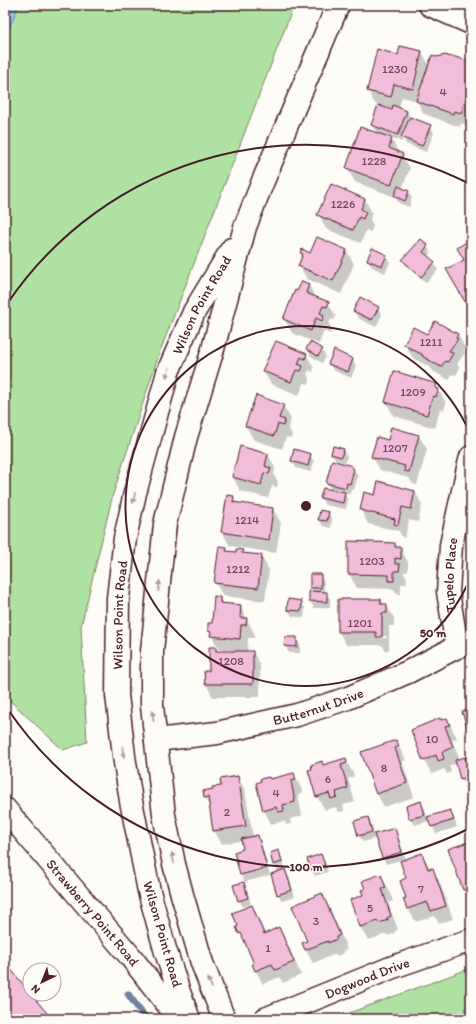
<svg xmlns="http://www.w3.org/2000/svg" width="476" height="1024" font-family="Itim,sans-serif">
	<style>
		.green { fill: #afe1a2; stroke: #7c8066 }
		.water { fill: #8bc6eb; stroke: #71839e }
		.shadow { fill: #0003; fill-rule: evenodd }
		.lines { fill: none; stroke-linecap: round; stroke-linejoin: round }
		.stream { stroke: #71839e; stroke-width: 7 }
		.building { fill: #f1bddb; stroke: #4a1f2b }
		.minor-casing { stroke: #4a1f2b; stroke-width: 25 }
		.minor { stroke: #fdfcf7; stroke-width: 22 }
		.oneway { fill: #ac999b }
		.ring { fill: none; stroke: #4a1f2b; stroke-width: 2 }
		.labels { text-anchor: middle; stroke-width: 3; stroke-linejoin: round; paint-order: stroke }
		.number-label { font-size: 12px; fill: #744657 }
		.street-label { font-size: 14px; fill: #4a1f2b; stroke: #fdfcf7 }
		.centre { fill: #4a1f2b; stroke: #fdfcf7; stroke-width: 2 }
		.ring-label { font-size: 12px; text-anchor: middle; font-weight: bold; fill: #4a1f2b; stroke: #fdfcf7; stroke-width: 3; stroke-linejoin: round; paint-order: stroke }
	</style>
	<rect width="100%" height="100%" fill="#fdfcf7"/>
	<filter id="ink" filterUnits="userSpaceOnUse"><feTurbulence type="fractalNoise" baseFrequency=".025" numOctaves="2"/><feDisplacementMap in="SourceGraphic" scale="8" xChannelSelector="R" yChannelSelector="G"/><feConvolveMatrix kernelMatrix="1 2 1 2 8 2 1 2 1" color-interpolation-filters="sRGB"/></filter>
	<g filter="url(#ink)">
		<path class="green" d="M18 5H294L159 354 113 494 81 626 87 742 63 750 5 696V28Z
			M471 968V1019H335L341 1016Z"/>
		<path class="water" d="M5 5H19L5 38Z"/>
		<path class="shadow" d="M422 52 429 65 470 63 471 65V118L468 126 461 123 460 127 424 114 417 101 402 97 399 108 407 111 410 117 430 126 434 133 426 152 406 144 403 138 402 142 390 137 399 153 402 155 410 168 402 189 408 191 412 198 409 207 399 203 395 197 355 182 347 168 377 134 372 125 379 105 375 104 368 91 399 56ZM384 107 393 109 392 111 384 108Z
			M365 199 372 213 370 219 373 226 371 232 366 230 361 243 326 229 319 215Z
			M427 246 431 253 427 257 434 263 438 270 426 283 407 267 403 260Z
			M346 250 354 264 341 294 307 279 299 265 303 256 301 253 310 255Z
			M386 256 390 263 385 273 372 267 368 260Z
			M309 285 316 298 328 303 336 316 334 320 331 319 329 324 332 329 330 334 324 331 319 344 292 333 284 319 298 293Z
			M378 308 382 315 376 327 358 318 354 311Z
			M458 334 465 348 464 351 465 353 457 364 460 368 456 375 452 374 449 380 431 370 429 367 413 358 405 345 428 336Z
			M307 349 322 350 326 357 322 363 311 356Z
			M306 354 314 368 313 372 309 370 307 374 310 380 309 384 304 383 299 395 271 384 263 371Z
			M353 360 356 366 351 378 333 370 329 364Z
			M395 372 436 384 446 403 444 410 440 409 435 428 394 416 386 402Z
			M283 406 291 419 288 427 292 434 291 438 286 437 282 449 254 440 246 426Z
			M419 436 427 449 417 485 413 484 409 478 380 470 372 456 389 441Z
			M241 447 268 454 275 468 274 475 278 482 277 487 272 486 268 498 240 491 233 477Z
			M343 450 347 457 345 463 336 460 332 454Z
			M310 455 314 462 311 472 296 468 292 461Z
			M352 467 358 476 354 490H351L350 494 344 493 348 500 346 509 325 505 321 498 332 491 327 483Z
			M415 491 422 505 418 522 409 520 405 538 402 537 399 531 368 524 361 510 376 496Z
			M233 497 237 503 273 509 281 523 276 553 230 546 222 532Z
			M328 513 332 519 331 528 323 526 319 520Z
			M349 542 395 544 397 548H400L408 562V572H403L407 578 406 584H401V594H397L394 589 357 588 349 574Z
			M226 548 229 552 237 553 242 551 244 554 261 556 269 570 265 601 223 596 215 582Z
			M320 575 324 582V593H326L330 599V608H314L310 601V592H314L311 587Z
			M220 598 224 605 240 606 254 633V638H248L247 652H253L260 665V697H213L206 684 210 672 216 648 218 652H231V650L219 649 209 631 212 624Z
			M381 600 384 605H386L394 618V626H389V650H385L382 645H346L339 632ZM378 636H387V638H378Z
			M301 602 305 608 304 618 292 616 288 610Z
			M286 638H296L300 645V653H289L285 646Z
			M447 719 457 738 452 740 460 759 465 758 469 765 471 773V784L465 785 461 779 456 763 449 766 451 772 447 774 444 769 432 774 424 760 441 722Z
			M396 741 406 760 402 761 414 797 384 807 377 794Z
			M345 759 353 773 354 777 348 779 355 802 343 805 344 811 339 812 336 807 325 810 317 797 309 771Z
			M294 774 301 788 303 793 298 794 302 816 290 819 291 824 286 825 284 821 271 824 264 810 262 782Z
			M238 777 245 790 253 837 257 836 261 843 270 875 245 882 241 875 235 852 244 850 242 841 222 844 214 831 210 808 205 797Z
			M421 802 425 809 427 818 450 811 454 818 457 827 436 834 430 821 414 825 410 818Z
			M368 818 372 825 374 835 394 829 398 836 406 860 422 854 431 870 432 869 440 883 453 919 439 924 434 916 416 922 408 909 405 899H407V879L401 860 386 864 383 858 376 838 363 842 359 835Z
			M471 842V902L464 890 450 849Z
			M278 852 282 858 285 869H284L289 877 295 897 282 901 278 894 272 874 271 875 278 872 274 864Z
			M321 856 325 862 328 872 315 876 311 869Z
			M380 875 388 888 393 901 388 903 398 930 394 931 395 933 388 936 387 934 368 940 360 927 351 900 364 895 366 890Z
			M243 883 247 890 251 904 243 907 239 900Z
			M322 895 330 908 347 949 343 951 344 953 337 956 336 954 313 963 305 949Z
			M251 906 259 920 265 934 279 928 287 942 301 975 283 983 280 977 263 984 256 971 253 965 255 964 248 947 240 933Z
			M5 963 50 1019H8L5 1015Z"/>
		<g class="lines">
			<path class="stream" d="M128 994 146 1019"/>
		</g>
		<path class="building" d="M400 46 422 51 413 89 394 84 391 97 367 91 377 49 398 55Z
			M432 55 437 57 445 55 451 57 452 56 471 62 470 65 471 66V84L461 113 454 111 453 114 416 101Z
			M378 105 392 110 393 105 407 111 398 135 371 125Z
			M410 117 431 125 422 146 401 137Z
			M360 127 392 138 389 148 403 154 391 185 346 168Z
			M331 184 365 199 361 209 366 212 363 219 359 217 353 230 317 215Z
			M398 186 409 191 405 201 394 196Z
			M317 237 347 250 333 281 298 266 303 254 300 253 302 249 310 253Z
			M421 239 428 245 423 252 435 262 421 277 402 260Z
			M468 241 471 246V312L446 269 464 260 457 248Z
			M372 248 387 255 382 266 367 260Z
			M302 281 309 284 306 293 329 302 327 307 323 306 320 313 324 315 322 321 316 318 311 331 283 319 295 290 297 291Z
			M360 297 379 307 372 320 353 311Z
			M435 321 458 334 456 338 458 339 449 351 453 353 448 362 445 361 441 367 422 356 423 355 404 345 413 327 427 334Z
			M276 341 307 354 305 359 301 357 298 364 303 366 301 371 296 370 291 382 262 371Z
			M310 342 323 349 318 356 306 349Z
			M334 350 353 359 348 372 328 364Z
			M394 371 437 384 435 388 439 389 436 397 433 396 427 415 385 402Z
			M256 395 284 405 279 418 285 420 283 426 278 424 274 436 245 426Z
			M391 427 419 435 409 472 404 471 405 466 371 457 377 437 388 440Z
			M240 446 268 454 265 466 271 468 269 474 264 473 261 485 232 477Z
			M333 446 344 449 341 457 331 454Z
			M294 449 311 454 308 466 291 461Z
			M332 460 352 466V468L354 469 350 484 347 483 346 488 326 483Z
			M378 481 415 491 411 509 402 507 398 525 394 524 395 519 360 510 364 492 375 495Z
			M323 488 345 492 343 503 320 498Z
			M227 495 234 496 233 502 273 508 269 540 221 532Z
			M320 510 329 512 327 521 318 520Z
			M348 541 395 543V547H401V559L395 558V564H400L399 571H394V581H389V575L348 574Z
			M219 546 227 547 226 551 236 552V549L243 550 242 553 262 555 258 588 214 583Z
			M310 574H321V588H310Z
			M309 591 327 592V602L309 601Z
			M214 596 220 597V603L241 605 240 618H247L246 625H241L240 639 210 636 211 632 208 631V623H212Z
			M288 599 302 601 301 611 287 610Z
			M338 599H381V604H387V613H382V637H376V632H338Z
			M285 637H297V647L284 646Z
			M209 647H216V651H253V684H205L204 671H209Z
			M471 708V738L462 712Z
			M440 718 441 720 447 718 450 725 445 726 453 747 442 752 444 759 438 761 436 755 423 761 411 730Z
			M396 740 399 746 395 748 407 783 376 794 361 752Z
			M465 757 471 776 460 779 455 760Z
			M346 758 347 763 341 765 348 788 336 792 337 797 331 799 329 793 316 797 308 770 312 769 311 765 322 761 323 765Z
			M294 773 296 780 291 781 295 802 283 805 284 811 278 812 276 807 263 811 256 783 261 781 260 779 269 777 270 779Z
			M238 776 246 826 213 831 208 797 204 798 203 791 213 789 212 787 221 786 220 779Z
			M421 801 425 815 409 819 406 806Z
			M450 810 454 820 431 827 427 817Z
			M368 817 372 832 358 836 354 821Z
			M395 828 402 852 382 858 374 834Z
			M258 835 267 868 240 875 234 852 243 849 241 839Z
			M471 841V888L463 890 448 849Z
			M279 850 282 862 273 865 270 853Z
			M422 853 428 869 433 868 446 906 431 911 427 902 407 909 403 899 406 898 400 881 406 878 400 861Z
			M321 854 325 865 311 870 307 859Z
			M285 869 292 890 277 895 271 874Z
			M381 874 386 888 382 889 391 916 387 918 388 920 379 923 378 921 360 927 350 900 363 895 361 890 365 889 362 881Z
			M244 882 248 898 238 901 233 885Z
			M322 893 340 935 336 937 337 939 328 943V941L305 950 302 943 307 941 292 906Z
			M252 905 264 934 279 927 294 962 275 970 272 964 255 971 252 964H254L241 933 239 934 236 927 238 926 232 913Z
			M5 962 30 993V994H31L51 1018 50 1019H12L5 1011Z"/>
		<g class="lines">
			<defs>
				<g id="minor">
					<path d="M430 5 471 23"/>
					<path id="s1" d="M457 647 448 592 451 545 468 468 471 457"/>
					<path id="s2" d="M156 740 217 733 297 715 348 698 408 672 457 647 471 642"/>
					<path id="s3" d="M5 809 130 956 179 1019"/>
					<path id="s4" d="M189 1019 179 992 165 949 149 891 131 801 124 756 117 695 118 598 125 538 135 493 168 372 194 312 232 249"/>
					<path d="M224 1019 202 963 183 898 174 864 164 815 152 706V651L165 524 186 437 213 349 245 227 263 181 338 5"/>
					<path id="s5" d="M265 1019 393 967 471 940"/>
				</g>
			</defs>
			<use href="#minor" class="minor-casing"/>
			<use href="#minor" class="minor"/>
		</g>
		<defs><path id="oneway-solid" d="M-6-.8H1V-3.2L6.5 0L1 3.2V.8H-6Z"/></defs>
		<g class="oneway">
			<use href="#oneway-solid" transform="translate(168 372) rotate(109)"/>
			<use href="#oneway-solid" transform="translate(134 498) rotate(103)"/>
			<use href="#oneway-solid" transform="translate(159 586) rotate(-84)"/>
			<use href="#oneway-solid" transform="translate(153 716) rotate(-96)"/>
			<use href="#oneway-solid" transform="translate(123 752) rotate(83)"/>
			<use href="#oneway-solid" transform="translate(173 858) rotate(-101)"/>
			<use href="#oneway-solid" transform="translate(210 983) rotate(-111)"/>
		</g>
	</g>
	<g class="ring">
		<path d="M470 579A180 180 0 1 1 470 433"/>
		<path d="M470 828A361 361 0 0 1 7 708M7 304A361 361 0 0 1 470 184"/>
	</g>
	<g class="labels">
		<g class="number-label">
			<text x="395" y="73">1230</text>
			<text x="443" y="96">4</text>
			<text x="374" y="165">1228</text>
			<text x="343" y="208">1226</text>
			<text x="431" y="346">1211</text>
			<text x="413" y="396">1209</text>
			<text x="395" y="452">1207</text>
			<text x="247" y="524">1214</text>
			<text x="372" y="565">1203</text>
			<text x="238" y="573">1212</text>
			<text x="360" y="627">1201</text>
			<text x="231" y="665">1208</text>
			<text x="432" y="743">10</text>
			<text x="384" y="772">8</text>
			<text x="328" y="783">6</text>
			<text x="276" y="797">4</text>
			<text x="227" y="816">2</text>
			<text x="421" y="893">7</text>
			<text x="370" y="912">5</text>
			<text x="316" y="925">3</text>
			<text x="268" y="952">1</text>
		</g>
		<g class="street-label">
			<text dy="5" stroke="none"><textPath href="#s4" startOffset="737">Wilson Point Road</textPath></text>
			<text dy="5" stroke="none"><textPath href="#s1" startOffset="73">Tupelo Place</textPath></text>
			<text dy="5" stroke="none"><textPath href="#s4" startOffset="413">Wilson Point Road</textPath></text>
			<text dy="5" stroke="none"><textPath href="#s2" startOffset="166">Butternut Drive</textPath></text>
			<text dy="5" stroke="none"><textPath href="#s3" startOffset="136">Strawberry Point Road</textPath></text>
			<text transform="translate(163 934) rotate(74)" y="5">Wilson Point Road</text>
			<text dy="5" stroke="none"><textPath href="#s5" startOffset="110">Dogwood Drive</textPath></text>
		</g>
	</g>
	<circle cx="306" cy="506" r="6" class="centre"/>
	<g class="ring-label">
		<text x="433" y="637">50 m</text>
		<text x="306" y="871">100 m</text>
	</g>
	<rect width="476" height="1024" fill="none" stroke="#fdfcf7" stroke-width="20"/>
	<rect x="10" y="10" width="456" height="1004" fill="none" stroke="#4a1f2b" stroke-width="1.5" filter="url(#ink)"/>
	<g transform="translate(42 982) rotate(223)"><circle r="19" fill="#fdfcf7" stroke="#b5a4a5"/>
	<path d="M0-3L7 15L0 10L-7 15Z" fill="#4a1f2b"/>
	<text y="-6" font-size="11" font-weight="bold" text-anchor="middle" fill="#4a1f2b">N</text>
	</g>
</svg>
